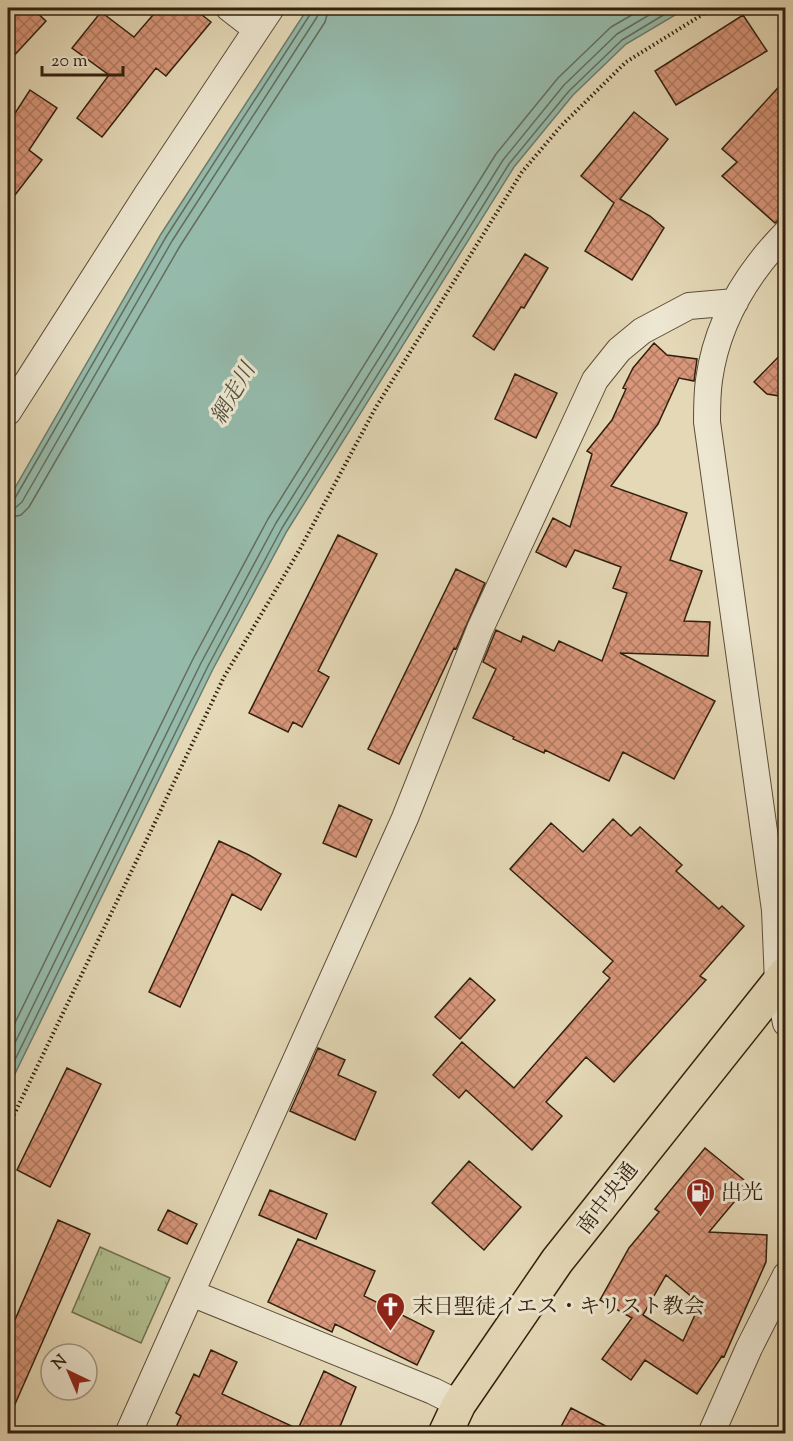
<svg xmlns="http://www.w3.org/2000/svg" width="793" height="1441" font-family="'Sorts Mill Goudy','Noto Serif JP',serif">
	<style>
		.park { fill: url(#park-tufts); stroke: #72704f; stroke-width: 1.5 }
		.water { fill: #95baab; stroke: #6d7c6c; stroke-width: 1.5 }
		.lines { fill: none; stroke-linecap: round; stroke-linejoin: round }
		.shore { stroke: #646d5c; stroke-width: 1.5 }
		.building { fill: url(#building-cross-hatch); stroke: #32200e; stroke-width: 1.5; fill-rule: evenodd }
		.street-casing { stroke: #5e4e38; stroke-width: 28 }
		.highway-casing { stroke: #32200e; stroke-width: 36 }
		.path { stroke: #32200e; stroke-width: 4; stroke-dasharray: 1.5 3; stroke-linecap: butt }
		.street { stroke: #ede6d0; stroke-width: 26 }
		.highway { stroke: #e4d8b6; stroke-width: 33 }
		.labels { text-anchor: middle; stroke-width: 6; stroke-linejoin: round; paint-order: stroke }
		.poi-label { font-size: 21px; fill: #32200e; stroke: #ede6d0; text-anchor: start }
		.street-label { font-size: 21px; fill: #32200e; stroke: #ede6d0 }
		.water-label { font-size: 22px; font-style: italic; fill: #504e3d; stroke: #ede6d0 }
	</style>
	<defs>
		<pattern id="park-tufts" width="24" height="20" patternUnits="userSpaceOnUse" patternTransform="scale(1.5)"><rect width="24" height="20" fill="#b2bf90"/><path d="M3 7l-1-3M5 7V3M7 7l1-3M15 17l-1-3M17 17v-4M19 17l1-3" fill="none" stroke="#919b74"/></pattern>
		<pattern id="building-cross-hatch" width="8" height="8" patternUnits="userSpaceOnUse" patternTransform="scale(1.5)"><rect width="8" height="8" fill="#d8967a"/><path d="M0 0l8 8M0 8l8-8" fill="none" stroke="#b07a62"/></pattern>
	</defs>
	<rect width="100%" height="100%" fill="#e4d8b6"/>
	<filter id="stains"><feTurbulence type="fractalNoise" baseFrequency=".00333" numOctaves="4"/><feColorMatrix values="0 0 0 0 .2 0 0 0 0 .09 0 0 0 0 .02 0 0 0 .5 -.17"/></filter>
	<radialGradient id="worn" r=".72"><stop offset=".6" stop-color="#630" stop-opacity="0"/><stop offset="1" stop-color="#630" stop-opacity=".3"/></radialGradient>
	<path class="park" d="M100 1247 170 1278 141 1343 72 1312Z"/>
	<path class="water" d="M308 8H687L626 44 573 95 514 167 287 531 213 669 8 1088V500L161 234Z"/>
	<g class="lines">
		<path class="shore" d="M8 502 15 498 166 237 311 13 312 8
			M8 509 15 508 22 502 172 241 317 17 320 8
			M8 518 21 515 29 507 180 246 325 22 329 8
			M8 1037 193 659 268 519 496 154 558 78 611 27 644 8
			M8 1057 201 663 276 523 503 160 564 85 617 34 661 8
			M8 1074 208 666 282 528 509 164 569 91 622 40 675 8"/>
	</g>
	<path class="building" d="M8 8H32L46 21 8 62Z
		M159 8H193L211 22 166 76 156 68 102 137 77 118 109 75 72 48 101 12 134 37Z
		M743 15 767 51 676 105 655 71Z
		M786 79V213L775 223 722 176 737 162 722 149Z
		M30 90 57 108 29 150 42 160 8 204V124Z
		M634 112 668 139 620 199 650 216 664 228 632 280 585 251 614 203 581 176Z
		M525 254 548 268 524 308 521 307 494 350 473 336Z
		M654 343 667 355 697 359 694 381 679 378 658 424 611 486 687 513 670 560 702 571 684 621 710 622 708 656 620 653 715 701 674 779 623 752 609 781 545 750 544 753 513 739 514 737 473 718 496 669 483 662 496 630 521 642 523 636 554 651 559 641 602 661 627 593 613 588 621 567 575 550 566 567 536 552 553 518 570 527 592 454 587 451 612 420 626 389 623 388 633 368Z
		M786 349V397L767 394 754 382Z
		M515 374 557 393 536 438 495 419Z
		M338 535 377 554 318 671 329 677 302 727 293 722 288 732 249 713Z
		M456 569 485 583 456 649 454 648 399 764 368 749Z
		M339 805 372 820 356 857 323 843Z
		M613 819 631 836 640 827 682 865 676 871 719 909 722 906 744 926 700 976 706 980 614 1082 586 1057 546 1102 562 1116 532 1150 466 1090 459 1098 433 1075 462 1042 514 1088 610 978 603 972 613 961 510 869 551 823 583 852Z
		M219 841 249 855 281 874 261 910 232 894 180 1007 149 992Z
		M470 978 495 1000 460 1039 435 1017Z
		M318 1048 345 1060 338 1075 376 1092 355 1140 290 1111Z
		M67 1068 101 1084 50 1187 17 1170Z
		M705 1148 749 1184 709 1232 767 1235 766 1262 724 1357 722 1356 697 1394 645 1360 631 1380 602 1359 632 1318 600 1300 629 1248 659 1212 655 1209ZM666 1275 700 1304 683 1341 643 1315Z
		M469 1161 521 1207 484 1250 432 1203Z
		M270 1190 327 1214 316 1239 259 1215Z
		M168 1210 197 1224 187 1244 158 1230Z
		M58 1220 90 1234 8 1420V1336Z
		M298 1239 375 1271 364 1296 434 1331 417 1365 335 1324 332 1332 268 1302Z
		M211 1350 237 1362 222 1394 298 1429 324 1371 356 1387 337 1434H173L181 1416 176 1413 194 1374 199 1377Z
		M571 1408 621 1434H557Z"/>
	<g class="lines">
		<defs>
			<path id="street" d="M229 8 256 29
				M786 233C746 274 717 322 709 380 707 394 707 409 707 422L775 910 778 983 786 1023
				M8 412 146 196 271 8
				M459 1404 433 1391 191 1293 405 818 480 629 595 380 619 350 642 331 689 306 735 302
				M128 1434 191 1293
				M711 1434 749 1348 786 1275"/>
			<path id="highway" d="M445 1434 459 1404 557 1261 786 973"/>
		</defs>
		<use href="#street" class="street-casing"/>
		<use href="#highway" class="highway-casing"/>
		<path class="path" d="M8 1127 148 837 224 677 300 549 376 407 522 172 561 126 626 62 713 8"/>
		<use href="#street" class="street"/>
		<use href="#highway" class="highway"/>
	</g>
	<defs>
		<symbol id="fuel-pin" viewBox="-11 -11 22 30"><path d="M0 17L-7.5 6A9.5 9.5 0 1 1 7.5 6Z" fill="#8f2418" stroke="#ede6d0"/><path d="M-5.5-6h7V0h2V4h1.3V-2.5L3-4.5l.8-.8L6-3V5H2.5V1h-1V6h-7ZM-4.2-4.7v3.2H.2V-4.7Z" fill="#fff"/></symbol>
		<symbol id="church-pin" viewBox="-11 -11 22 30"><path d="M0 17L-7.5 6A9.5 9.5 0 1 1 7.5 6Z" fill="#8f2418" stroke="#ede6d0"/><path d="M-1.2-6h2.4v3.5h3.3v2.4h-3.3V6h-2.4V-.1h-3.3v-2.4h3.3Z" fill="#fff"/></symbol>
	</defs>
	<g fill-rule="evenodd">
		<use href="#fuel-pin" x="684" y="1176" width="33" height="45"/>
		<use href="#church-pin" x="374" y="1290" width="33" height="45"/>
	</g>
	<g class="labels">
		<g class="poi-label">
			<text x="721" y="1199">出光</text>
			<text x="412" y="1313">末日聖徒イエス・キリスト教会</text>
		</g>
		<g class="street-label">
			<text transform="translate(607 1198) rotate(-52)" y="7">南中央通</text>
		</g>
		<g class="water-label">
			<text transform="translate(232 393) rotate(-60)" y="8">網走川</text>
		</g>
	</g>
	<rect width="793" height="1441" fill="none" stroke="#e4d8b6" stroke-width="30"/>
	<rect x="9" y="9" width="775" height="1423" fill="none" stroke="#32200e" stroke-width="3"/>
	<rect x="15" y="15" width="763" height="1411" fill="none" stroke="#32200e" stroke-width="1.5"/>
	<g transform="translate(69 1372) rotate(316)"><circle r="28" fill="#ede6d0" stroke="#a29782" stroke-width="1.5"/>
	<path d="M0-4.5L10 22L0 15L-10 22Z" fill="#8f2418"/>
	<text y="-9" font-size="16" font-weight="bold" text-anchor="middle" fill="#32200e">N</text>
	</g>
	<path d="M42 66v9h81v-9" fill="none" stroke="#32200e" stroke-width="3"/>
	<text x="51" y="66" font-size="18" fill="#32200e" stroke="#ede6d0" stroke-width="4.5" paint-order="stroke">20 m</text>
	<rect width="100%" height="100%" filter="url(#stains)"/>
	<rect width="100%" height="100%" fill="url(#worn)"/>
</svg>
